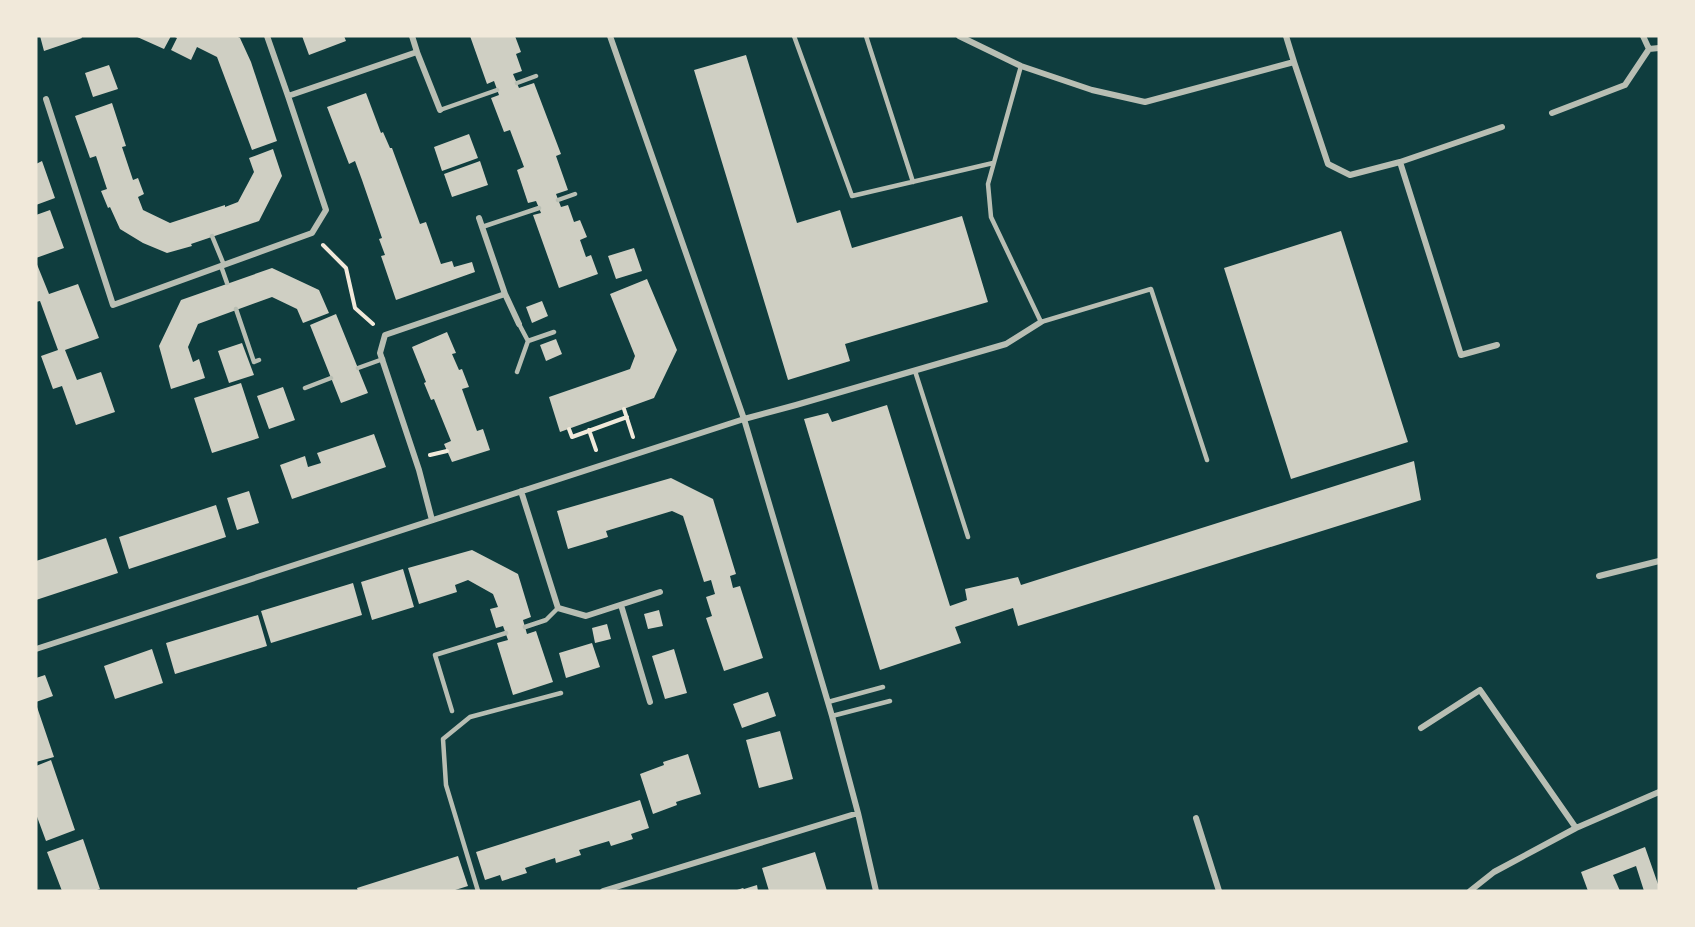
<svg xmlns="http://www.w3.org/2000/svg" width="1695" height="927" font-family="'IBM Plex Serif',serif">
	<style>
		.building { fill: #cfcfc3 }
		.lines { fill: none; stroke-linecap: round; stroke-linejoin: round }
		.path { stroke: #f1e9da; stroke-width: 4 }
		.service { stroke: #b8beb3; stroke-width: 4.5 }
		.minor { stroke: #b8beb3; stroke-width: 6 }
	</style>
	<rect width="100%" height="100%" fill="#0f3d3e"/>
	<path class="building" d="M40 36H81L82 38 44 51Z
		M135 36H171L164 49Z
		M173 36H236L240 38 251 62 277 141 252 150 217 57 197 47 191 60 171 50 177 38Z
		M302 36H344L346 41 309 55Z
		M470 36H515L521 52 516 54 522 71 513 74 519 88 534 83 561 154 556 156 568 190 556 194 561 207 568 205 574 222 580 220 587 237 580 240 586 257 591 255 598 274 559 288 533 215 541 213 539 208 536 201 528 203 517 170 524 167 510 130 504 132 491 98 499 95 494 81 487 84Z
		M746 55 797 223 840 210 852 248 962 216 988 302 845 344 850 361 788 380 694 70Z
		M109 65 118 89 93 97 85 73Z
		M366 93 381 133 383 132 390 148H392L420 224 426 222 441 264 452 261 454 267 472 262 475 272 396 300 381 256 385 255 379 239 382 238 362 180 355 161 349 164 327 107Z
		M112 103 126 146 122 147 133 180 138 178 144 194 138 197 143 210 170 223 225 205V207L238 202 254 172 249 158 273 149 282 176 259 221 191 244 192 246 167 253 143 243 120 229 110 207 108 208 101 191 107 189 96 156 90 158 75 116Z
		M469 134 478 158 442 171 434 147Z
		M42 161 55 198 36 205V164Z
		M480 161 488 185 452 197 444 174Z
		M50 210 64 248 36 258V215Z
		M1341 231 1408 442 1291 479 1224 268Z
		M634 248 642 271 616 279 608 256Z
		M36 262 49 294 78 284 99 338 65 350 77 380 101 372 115 412 76 425 62 386 53 389 41 356 58 350 40 301 36 302Z
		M272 268 319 290 329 313 303 323 297 309 272 297 198 324 188 347 193 362 199 359 205 378 171 389 159 346 181 300Z
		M647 279 677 350 654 398 560 432 549 397 630 369 635 356 610 294Z
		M542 301 548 316 532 323 526 307Z
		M336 314 368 393 341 403 310 325Z
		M447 332 456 353 452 354 459 370 462 369 469 387 462 389 477 431 483 429 490 450 452 462 444 444 451 441 434 399 431 400 424 383 426 382 412 347Z
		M556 339 562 354 546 361 540 345Z
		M242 343 254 375 229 383 218 351Z
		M241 383 259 438 212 453 194 398Z
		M283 387 295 420 269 429 257 396Z
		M887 405 950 606 967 600 965 589 1018 577 1021 585 1414 461 1421 500 1018 626 1013 608 955 627 961 643 880 670 804 419 828 413 832 422Z
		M374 434 386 467 292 499 280 465 305 456 308 467 321 463 317 453Z
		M671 478 713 499 736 574 730 576 733 588 740 586 763 658 724 671 706 618 712 616 706 597 715 594 711 580 704 582 683 516 672 511 606 531 608 537 568 549 557 511Z
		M249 491 259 523 237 530 227 498Z
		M216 505 226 537 129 569 119 537Z
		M106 538 118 573 36 600V561Z
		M472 550 518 574 531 617 523 620 527 634 536 631 553 682 513 695 497 643 508 640 503 626 496 628 490 609 498 607 493 594 468 580 455 585 457 592 419 604 408 568Z
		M403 569 414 607 372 620 361 582Z
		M353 583 362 615 271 643 261 611Z
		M659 610 663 626 648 629 644 614Z
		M258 615 267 646 175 674 166 643Z
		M607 624 611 639 595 643 592 628Z
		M592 643 600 667 566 678 559 653Z
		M152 649 163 683 115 699 104 666Z
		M674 649 687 693 665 699 652 656Z
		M45 675 53 696 36 702V678Z
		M768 692 776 716 742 728 733 704Z
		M36 704 54 757 36 762Z
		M780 731 793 779 759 788 746 740Z
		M688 754 701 794 676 802 677 805 653 814 640 774 664 765 663 762Z
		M51 760 75 830 46 841 36 814V766Z
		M640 800 649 828 631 834 633 839 611 846 609 841 579 850 581 855 556 863 555 858 525 868 527 873 502 881 500 875 485 880 476 852Z
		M83 839 100 889 94 891H62L47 852Z
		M1645 847 1659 887V891H1644L1636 866 1613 875 1620 891H1588L1581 872Z
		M815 852 827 891H769L762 868Z
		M458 856 468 886 452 891H358L357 888Z
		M757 885 758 891H734L743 888 744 889Z"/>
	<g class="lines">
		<path class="path" d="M323 245 346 268 355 308 373 324
			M624 409 633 437
			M569 429 572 437 627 417
			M589 430 596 450
			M430 455 447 451"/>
		<path class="service" d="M794 36 852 196 993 163
			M866 36 913 182
			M1021 66 988 184 991 217 1041 322 1151 289 1207 460
			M517 83 536 76
			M440 110 497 90
			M558 200 575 194
			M482 227 539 208
			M212 236 224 265
			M221 266 227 283
			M236 309 254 362 259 360
			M519 324 528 341 554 332
			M358 368 383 359
			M915 371 968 537
			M517 372 528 341
			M305 388 331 378
			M525 627 546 620 558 608
			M828 702 883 687
			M452 711 435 655 506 633
			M832 716 890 701
			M478 891 446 785 443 739 470 717 561 693"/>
		<path class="minor" d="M412 36 417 52
			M610 36 744 419 832 716 858 813 876 891
			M959 36 1021 66 1092 90 1145 102 1294 62 1286 36
			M1643 36 1649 49 1659 48
			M1294 62 1328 164 1350 175 1400 162 1502 127
			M288 96 417 52 440 110
			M46 99 113 305 312 233 326 210 288 96 267 36
			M1552 113 1625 85 1649 49
			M1400 162 1461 355 1497 345
			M479 218 505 294
			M521 491 558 608 586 616 660 592
			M432 520 419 470 380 353 385 335 505 294 519 324
			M1599 576 1659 561
			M621 605 650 702
			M36 649 744 419 796 405 1006 344 1041 322
			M1421 728 1480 690 1576 828
			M1196 818 1219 891
			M603 891 858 813
			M1470 891 1494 872 1576 828 1659 792"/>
	</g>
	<rect width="1695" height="927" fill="none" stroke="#f1e9da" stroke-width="75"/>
</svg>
